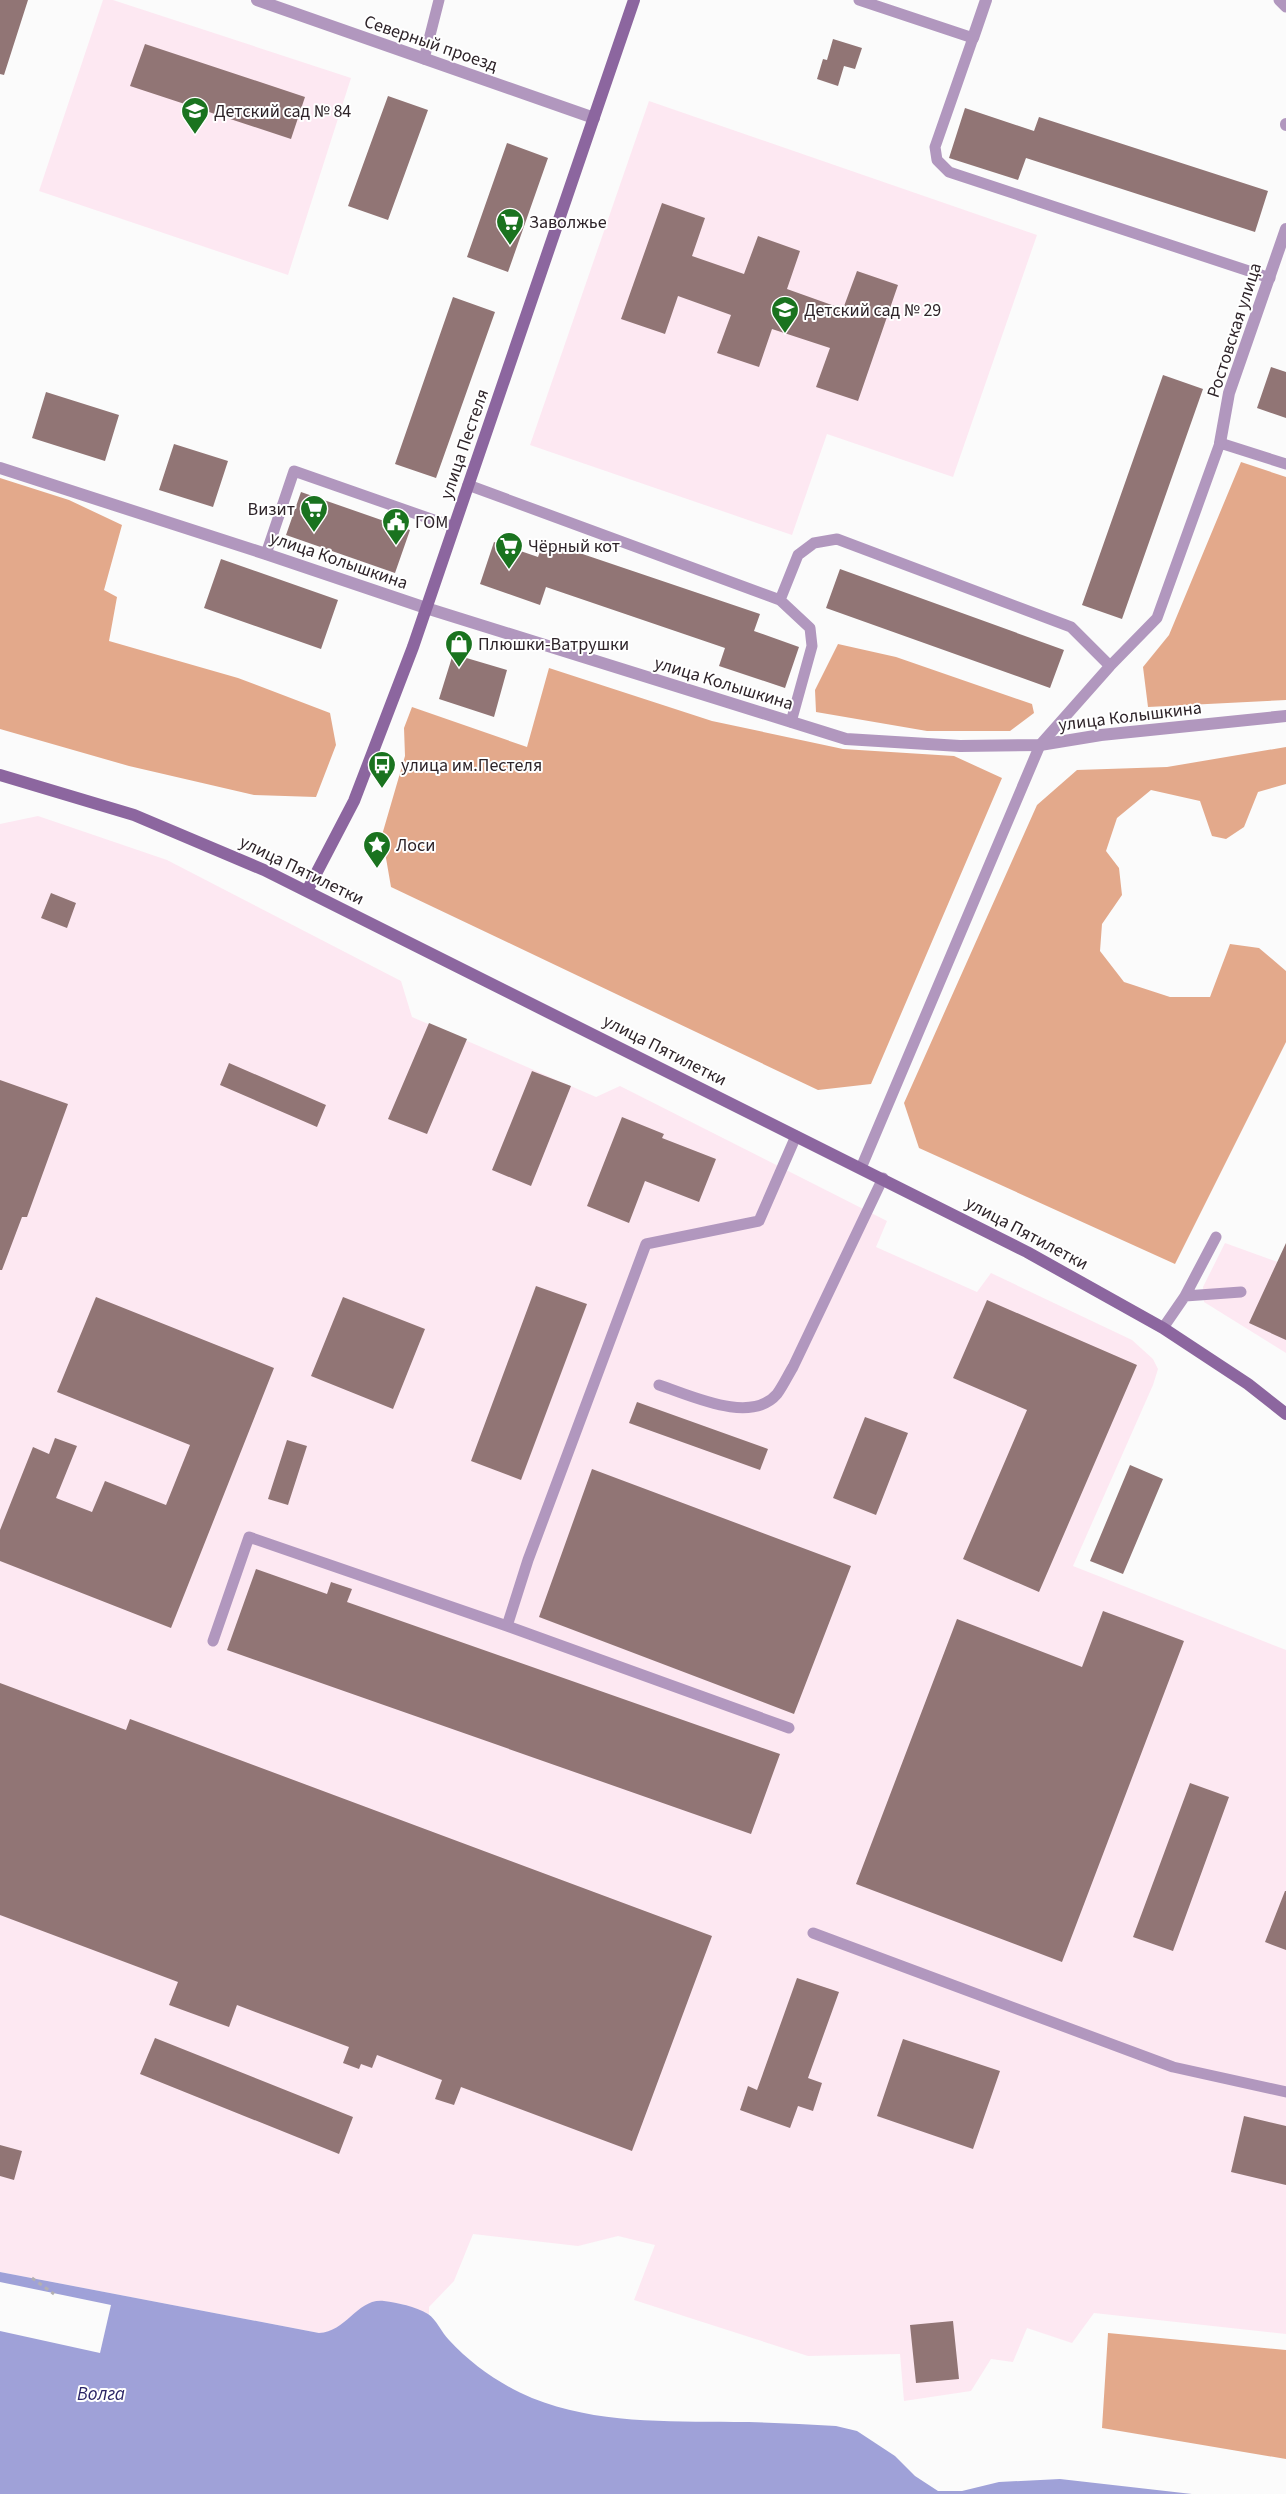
<svg xmlns="http://www.w3.org/2000/svg" width="1286" height="2494" font-family="'Source Sans 3',sans-serif">
	<style>
		.built { fill: #fde8f2 }
		.forest { fill: #e3a98b }
		.water { fill: #9fa1d8 }
		.pier { fill: #fbfbfb }
		.building { fill: #917575 }
		.lines { fill: none; stroke-linecap: round; stroke-linejoin: round }
		.path { stroke: #b3b0b1; stroke-width: 3; stroke-dasharray: 4 4; stroke-linecap: butt }
		.lane { stroke: #b197be; stroke-width: 11 }
		.street { stroke: #b197be; stroke-width: 12 }
		.secondary { stroke: #8c669f; stroke-width: 12 }
		.labels { text-anchor: middle; stroke-width: 4; stroke-linejoin: round; paint-order: stroke }
		.street-label { font-size: 18px; fill: #2e2429; stroke: #fff }
		.poi-label { font-size: 18px; fill: #2e2429; stroke: #fff; text-anchor: start }
		.water-label { font-size: 19px; font-style: italic; fill: #2b2566; stroke: #fff }
	</style>
	<rect width="100%" height="100%" fill="#fbfbfb"/>
	<path class="built" d="M103 0H113L351 78 288 275 39 191Z
		M649 101 1037 235 953 477 827 434 792 535 530 445Z
		M38 816 167 860 401 981 412 1017 596 1097 620 1086 887 1221 876 1247 977 1292 991 1273 1132 1340 1153 1359 1158 1369 1153 1385 1073 1566 1286 1650V2334L1094 2313 1072 2343 1027 2328 1013 2362 991 2359 971 2391 904 2401 900 2354 808 2356 634 2300 655 2245 618 2236 578 2246 473 2234 454 2281 429 2307V2314L402 2304 330 2333H319L0 2272V824Z
		M1225 1243 1286 1265V1353L1204 1302 1203 1287Z"/>
	<path class="forest" d="M1241 462 1286 477V700L1148 707 1143 667 1169 635Z
		M0 478 69 500 122 525 104 590 117 597 109 641 238 678 330 713 336 745 316 797 254 795 129 766 0 729Z
		M838 644 896 657 1032 704 1034 713 1010 731H927L816 712 815 690Z
		M549 668 712 721 843 749 954 756 1002 778 871 1084 818 1090 391 887 382 835 405 756 404 728 412 707 527 747Z
		M1286 747V784L1258 792 1244 827 1226 839 1212 836 1200 801 1151 790 1117 818 1106 851 1119 868 1122 895 1102 924 1100 951 1124 982 1170 997H1210L1230 944 1259 948 1286 971V1042L1175 1264 919 1148 904 1103 1037 805 1077 770 1167 767Z
		M1108 2333 1286 2350V2459L1102 2428Z"/>
	<path class="water" d="M0 2272 319 2333C347 2332 357 2298 384 2301 398 2303 415 2306 428 2314 436 2319 442 2333 449 2340 472 2365 501 2385 532 2398 597 2424 666 2421 734 2422 768 2422 802 2424 836 2426L857 2431 895 2456 915 2476 938 2491H962L999 2482 1060 2479 1192 2494H0Z"/>
	<path class="pier" d="M0 2282 111 2305 100 2353 0 2331Z"/>
	<path class="building" d="M0 0H28L4 75 0 74Z
		M833 39 862 48 855 69 844 66 838 86 817 79 823 59 827 60Z
		M145 44 305 97 291 139 130 86Z
		M388 96 428 110 388 220 348 206Z
		M965 108 1034 131 1039 117 1268 191 1255 232 1026 158 1018 180 949 158Z
		M507 143 548 158 508 272 467 257Z
		M662 203 705 218 692 256 744 274 758 236 800 251 787 289 843 309 857 271 898 285 858 401 816 387 830 348 772 329 759 367 717 353 731 315 678 296 665 334 621 319Z
		M453 297 495 312 436 478 395 464Z
		M1271 367 1286 372V418L1257 408Z
		M1163 375 1203 389 1122 619 1082 605Z
		M46 392 119 415 105 461 32 438Z
		M174 444 228 461 213 507 159 490Z
		M301 492 410 530 395 573 286 535Z
		M544 541 760 614 754 631 799 647 785 688 719 666 725 648 546 587 540 605 480 584 494 542 538 557Z
		M221 559 338 600 321 649 204 608Z
		M840 569 1064 650 1050 688 826 608Z
		M453 654 507 670 494 717 439 699Z
		M51 893 76 903 67 928 41 918Z
		M429 1023 467 1039 427 1134 388 1119Z
		M229 1063 326 1105 317 1127 220 1085Z
		M532 1071 571 1086 531 1186 492 1170Z
		M0 1080 68 1104 27 1217H22L2 1270H0Z
		M622 1117 664 1134 662 1138 716 1159 699 1202 645 1181 629 1223 587 1206Z
		M1286 1243V1340L1249 1323Z
		M536 1286 587 1304 521 1480 471 1461Z
		M96 1297 274 1368 171 1628 0 1561V1530L33 1447 49 1454 55 1438 77 1446 56 1498 92 1512 105 1481 166 1505 190 1445 57 1392Z
		M343 1297 425 1329 393 1409 311 1376Z
		M987 1300 1137 1365 1039 1592 963 1559 1027 1410 953 1378Z
		M637 1402 768 1449 760 1470 629 1423Z
		M865 1417 908 1433 876 1515 833 1498Z
		M287 1440 307 1446 288 1505 268 1499Z
		M1130 1465 1163 1479 1123 1574 1090 1561Z
		M592 1469 851 1566 794 1714 539 1617Z
		M256 1569 327 1594 331 1582 352 1589 347 1602 780 1754 751 1834 227 1650Z
		M1103 1611 1184 1641 1062 1962 856 1884 957 1619 1082 1667Z
		M0 1683 126 1730 130 1719 712 1936 632 2151 461 2087 454 2105 435 2099 442 2080 377 2055 372 2068 361 2064 359 2069 343 2063 349 2047 237 2005 229 2027 169 2005 178 1982 0 1915Z
		M1190 1783 1229 1797 1173 1951 1133 1937Z
		M1285 1891H1286V1950L1265 1942Z
		M797 1978 839 1992 808 2078 822 2083 813 2111 798 2106 790 2128 740 2110 748 2086 757 2090Z
		M155 2038 353 2117 339 2154 140 2074Z
		M903 2039 1000 2071 973 2149 877 2116Z
		M1244 2116 1286 2126V2185L1231 2172Z
		M0 2145 22 2151 14 2180 0 2176Z
		M953 2321 959 2379 916 2383 910 2325Z"/>
	<g class="lines">
		<path class="path" d="M32 2278 54 2294"/>
		<path class="lane" d="M859 0 973 38 935 147 937 160 949 172 1270 278
			M1279 0 1286 7
			M424 59 439 0
			M468 485 780 600 810 628 812 646 791 722
			M266 554 294 471 454 527
			M780 600 798 555 814 543 837 539 1071 627 1110 666
			M861 1168 1040 745 1110 666 1157 618 1220 443 1286 464
			M1185 1296 1241 1292
			M1163 1328 1185 1296 1216 1237
			M659 1385C690 1395 751 1425 777 1394 783 1386 788 1375 793 1367L883 1178
			M507 1626 528 1560 646 1244 759 1221 796 1136
			M213 1641 249 1537 507 1626 789 1728
			M813 1933 1173 2067 1286 2092"/>
		<path class="street" d="M257 0 594 118
			M973 38 986 0
			M1286 124V125
			M1220 443 1229 393 1286 229
			M0 468 266 554 426 608 846 739 960 746 1040 745 1101 735 1286 716"/>
		<path class="secondary" d="M0 775 134 815 264 870 1027 1252 1163 1328 1248 1384 1286 1414
			M307 891 354 801 413 647 634 0"/>
	</g>
	<defs>
		<symbol id="school-pin" viewBox="-11 -11 22 30"><path d="M0 17L-7.5 6A9.5 9.5 0 1 1 7.5 6Z" fill="#1a731f" stroke="#fff"/><path d="M0-5L7-2L0 1L-7-2ZM-4 1L0 2.5L4 1V4Q0 6-4 4Z" fill="#fff"/></symbol>
		<symbol id="supermarket-pin" viewBox="-11 -11 22 30"><path d="M0 17L-7.5 6A9.5 9.5 0 1 1 7.5 6Z" fill="#1a731f" stroke="#fff"/><path d="M-6-5.5h2.5l.6 2H6L4.5 2H-2.5L-4.4-4H-6ZM-1.5 3.2a1.3 1.3 0 1 0 .1 0ZM3 3.2a1.3 1.3 0 1 0 .1 0Z" fill="#fff"/></symbol>
		<symbol id="civic-pin" viewBox="-11 -11 22 30"><path d="M0 17L-7.5 6A9.5 9.5 0 1 1 7.5 6Z" fill="#1a731f" stroke="#fff"/><path d="M-.6-6.5H3V-4.5H.6V-3L4-1V1h2V6H-6V1h2V-1L-.6-3ZM-1.2 2.5V6h2.4V2.5Z" fill="#fff"/></symbol>
		<symbol id="shop-pin" viewBox="-11 -11 22 30"><path d="M0 17L-7.5 6A9.5 9.5 0 1 1 7.5 6Z" fill="#1a731f" stroke="#fff"/><path d="M-5-2.5h2.3a2.7 3.5 0 0 1 5.4 0H5L5.5 6h-11ZM-1.5-2.5h3a1.5 2.3 0 0 0-3 0Z" fill="#fff"/></symbol>
		<symbol id="bus-pin" viewBox="-11 -11 22 30"><path d="M0 17L-7.5 6A9.5 9.5 0 1 1 7.5 6Z" fill="#1a731f" stroke="#fff"/><path d="M-5-6H5V4H4V6H2V4H-2V6H-4V4H-5ZM-3.5-4V0h7V-4ZM-3.5 1.2v1.5H-2V1.2ZM2 1.2v1.5H3.5V1.2Z" fill="#fff"/></symbol>
		<symbol id="sight-pin" viewBox="-11 -11 22 30"><path d="M0 17L-7.5 6A9.5 9.5 0 1 1 7.5 6Z" fill="#1a731f" stroke="#fff"/><path d="M0-6L1.8-2.2L6-1.7L2.9 1.2L3.7 5.4L0 3.3L-3.7 5.4L-2.9 1.2L-6-1.7L-1.8-2.2Z" fill="#fff"/></symbol>
	</defs>
	<g fill-rule="evenodd">
		<use href="#school-pin" x="179" y="95" width="32" height="43"/>
		<use href="#supermarket-pin" x="494" y="206" width="32" height="43"/>
		<use href="#school-pin" x="769" y="294" width="32" height="43"/>
		<use href="#supermarket-pin" x="298" y="493" width="32" height="43"/>
		<use href="#civic-pin" x="380" y="506" width="32" height="43"/>
		<use href="#supermarket-pin" x="493" y="530" width="32" height="43"/>
		<use href="#shop-pin" x="443" y="628" width="32" height="43"/>
		<use href="#bus-pin" x="366" y="749" width="32" height="43"/>
		<use href="#sight-pin" x="361" y="829" width="32" height="43"/>
	</g>
	<g class="labels">
		<g class="street-label">
			<text transform="translate(431 43) rotate(19)" y="6">Северный проезд</text>
			<text transform="translate(1234 330) rotate(-72)" y="6">Ростовская улица</text>
			<text transform="translate(464 444) rotate(-71)" y="6">улица Пестеля</text>
			<text transform="translate(339 560) rotate(19)" y="6">улица Колышкина</text>
			<text transform="translate(724 683) rotate(17)" y="6">улица Колышкина</text>
			<text transform="translate(1130 716) rotate(-7)" y="6">улица Колышкина</text>
			<text transform="translate(302 870) rotate(26)" y="6">улица Пятилетки</text>
			<text transform="translate(665 1050) rotate(27)" y="6">улица Пятилетки</text>
			<text transform="translate(1027 1233) rotate(28)" y="6">улица Пятилетки</text>
		</g>
		<g class="poi-label">
			<text x="214" y="117">Детский сад № 84</text>
			<text x="529" y="228">Заволжье</text>
			<text x="804" y="316">Детский сад № 29</text>
			<text x="295" y="515" text-anchor="end">Визит</text>
			<text x="415" y="528">ГОМ</text>
			<text x="528" y="552">Чёрный кот</text>
			<text x="478" y="650">Плюшки-Ватрушки</text>
			<text x="401" y="771">улица им.Пестеля</text>
			<text x="396" y="851">Лоси</text>
		</g>
		<g class="water-label">
			<text x="101" y="2400">Волга</text>
		</g>
	</g>
</svg>
